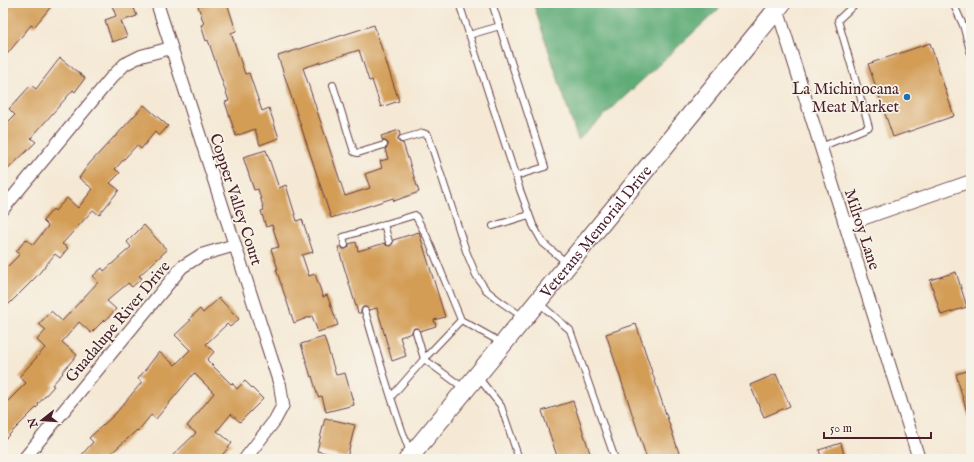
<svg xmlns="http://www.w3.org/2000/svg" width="974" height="462" font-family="'IM FELL English',serif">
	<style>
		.forest { fill: #5eac77; stroke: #546651 }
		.building { fill: #d39d57 }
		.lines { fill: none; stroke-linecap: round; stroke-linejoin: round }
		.service-casing { stroke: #643d44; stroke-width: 8 }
		.minor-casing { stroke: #643d44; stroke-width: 14 }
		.primary-casing { stroke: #643d44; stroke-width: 20 }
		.service { stroke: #fff; stroke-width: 6 }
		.minor { stroke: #fff; stroke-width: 12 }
		.primary { stroke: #fff; stroke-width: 18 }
		.poi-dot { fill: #1f6fb2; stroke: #f7f3e8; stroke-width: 1.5 }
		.labels { text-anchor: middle; stroke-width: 3.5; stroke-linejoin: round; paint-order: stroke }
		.poi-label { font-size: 16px; fill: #4a1f2b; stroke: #f7f3e8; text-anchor: end }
		.street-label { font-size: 16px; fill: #4a1f2b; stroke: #f7f3e8 }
	</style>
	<rect width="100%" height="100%" fill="#f7f3e8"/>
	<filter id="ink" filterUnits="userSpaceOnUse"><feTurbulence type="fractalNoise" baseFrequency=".025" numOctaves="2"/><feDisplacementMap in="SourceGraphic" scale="8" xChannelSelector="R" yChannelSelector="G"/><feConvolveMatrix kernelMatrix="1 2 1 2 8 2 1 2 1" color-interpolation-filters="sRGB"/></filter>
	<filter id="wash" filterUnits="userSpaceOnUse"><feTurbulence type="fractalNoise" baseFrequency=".012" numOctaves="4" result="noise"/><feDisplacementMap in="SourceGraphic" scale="16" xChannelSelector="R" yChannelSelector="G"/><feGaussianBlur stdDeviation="0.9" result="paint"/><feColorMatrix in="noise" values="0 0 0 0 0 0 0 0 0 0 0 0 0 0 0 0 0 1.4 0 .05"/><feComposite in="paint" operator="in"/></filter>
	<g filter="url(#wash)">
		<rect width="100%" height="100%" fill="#f5e9d5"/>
		<path class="forest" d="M533 3H725L578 140Z"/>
		<g id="blocks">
			<path class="building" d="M11 3H54L34 27 31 25 3 59V13Z
				M111 3H132L137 16 121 21 127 37 112 42 105 20 116 16Z
				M209 3H227L236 31 231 33 245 74 249 73 262 111 269 108 279 138 260 145 255 129 236 136 225 102 229 101 208 40 206 41 201 25 204 24 198 6Z
				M374 25 399 101 381 107 372 80 369 81 359 50 303 68 345 196 370 188 365 174 382 168 380 161 388 159 385 149 388 146V143L385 141H383L381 136 399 130 400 135 398 138V141L401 143H403L419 192 394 201 393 198 331 218 278 56Z
				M930 43 954 116 893 137 868 64Z
				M60 58 85 78 75 92 73 90 31 138 36 142 3 174V127L15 115 9 109 31 85 36 89Z
				M144 105 168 126 159 136 155 132 141 149 137 145 115 169 120 173 110 183 119 190 99 215 93 210 62 244 68 248 60 258 55 254 36 277 3 310V271L20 254 16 252 26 239 33 245 48 226 43 221 53 209 55 211 67 198 78 208 93 189 79 178 89 164 114 137H115Z
				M266 150 279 188 286 185 297 221 302 219 313 252 302 255 309 276 315 274 323 297 327 295 338 325 318 332 312 316 294 323 276 269H278L271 249 279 247 272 225 266 227 261 211 264 210 258 189 254 190 243 157Z
				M144 225 167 250 139 276 142 278 132 287 128 283 107 301 116 309 105 321 104 320 91 333 79 322 62 342 77 355 62 372 63 373 52 385 54 386 38 404 39 405 3 441V406L26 383 19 377 45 348 37 340 46 330 39 324 51 311 62 321 98 282 93 276 102 268 104 271 131 247 127 242Z
				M419 232 445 317 434 320 436 326 420 331 417 328H414L412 331V333L400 337 406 356 392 361 377 308 369 310 366 307H363L361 310V313H358L338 247 341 246 343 249H346L349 247V244L356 242 358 251 385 243 386 245 390 246 393 243V240Z
				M956 272 967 307 941 315 930 280Z
				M219 298 239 319 230 327 227 324 206 344 214 352 207 360 231 384 232 383 237 389 245 381 263 399 240 422 231 414 217 431 232 443 219 459H169L196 433 187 426 214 393 194 373 156 419 151 415 138 431 137 430 105 459H78L93 442 89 438 115 414 142 382 138 379 159 352 175 365 190 350 175 335 191 320 189 319 200 309 203 313Z
				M636 324 681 459H647L606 334Z
				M324 337 336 375 345 373 354 405 326 412 322 396 318 397 312 376 311 377 301 344Z
				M971 370V415L968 416 956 374Z
				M776 374 790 406 764 417 750 385Z
				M573 401 592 459H558L542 411Z
				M325 418 355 425 347 458 317 451Z
				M841 443 845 459H822L819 450Z"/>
		</g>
	</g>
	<g filter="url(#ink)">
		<use href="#blocks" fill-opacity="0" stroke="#643d44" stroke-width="1"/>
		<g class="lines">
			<defs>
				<path id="service" d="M459 3 520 190 533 225 543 243 567 263
					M492 3 545 167 516 176
					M953 3 963 25 971 54
					M469 35 500 26
					M333 85 354 152 358 153 384 145
					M402 139 423 133 428 135 466 251 476 275 486 290 501 302 523 317
					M821 147 869 127 838 20 855 4 857 3
					M384 224 389 242
					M493 226 529 215
					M345 245 343 237 415 215 427 237 461 320 502 343
					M539 303 570 330 615 459
					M365 311C379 358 392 406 410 452
					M461 320 424 359 465 389
					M478 377 501 406 519 459
					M391 397 424 359 416 332"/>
				<path id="minor" d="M157 3 280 385 283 405 275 420 245 459
					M777 8 919 459
					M3 209 111 78 125 64 141 56 171 48
					M845 225 971 181
					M24 459 173 278 182 267 201 255 235 245"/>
				<g id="primary">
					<path id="s1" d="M408 459 503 344 782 3"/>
				</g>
			</defs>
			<use href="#service" class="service-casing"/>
			<use href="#minor" class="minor-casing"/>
			<use href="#primary" class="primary-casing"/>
			<use href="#service" class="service"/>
			<use href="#minor" class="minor"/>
			<use href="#primary" class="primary"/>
		</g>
	</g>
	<circle class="poi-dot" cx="907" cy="97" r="4"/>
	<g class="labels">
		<g class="poi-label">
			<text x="899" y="94">La Michinocana<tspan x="899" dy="18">Meat Market</tspan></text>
		</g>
		<g class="street-label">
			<text transform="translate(237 199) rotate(72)" y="6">Copper Valley Court</text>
			<text transform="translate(863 229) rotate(72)" y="6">Milroy Lane</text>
			<text dy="6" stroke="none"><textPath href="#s1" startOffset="295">Veterans Memorial Drive</textPath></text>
			<text transform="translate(117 321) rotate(-50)" y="6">Guadalupe River Drive</text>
		</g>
	</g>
	<rect width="974" height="462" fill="none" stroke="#f7f3e8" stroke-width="16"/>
	<g transform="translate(42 420) rotate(253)" stroke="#f7f3e8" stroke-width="3" paint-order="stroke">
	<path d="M0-3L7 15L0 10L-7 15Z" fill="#4a1f2b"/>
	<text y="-6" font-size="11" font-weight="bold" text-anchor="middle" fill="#4a1f2b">N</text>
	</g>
	<path d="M824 432v6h107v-6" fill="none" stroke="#4a1f2b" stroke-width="2"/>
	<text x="830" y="432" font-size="12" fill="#4a1f2b" stroke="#f7f3e8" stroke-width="3" paint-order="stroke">50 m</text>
</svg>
